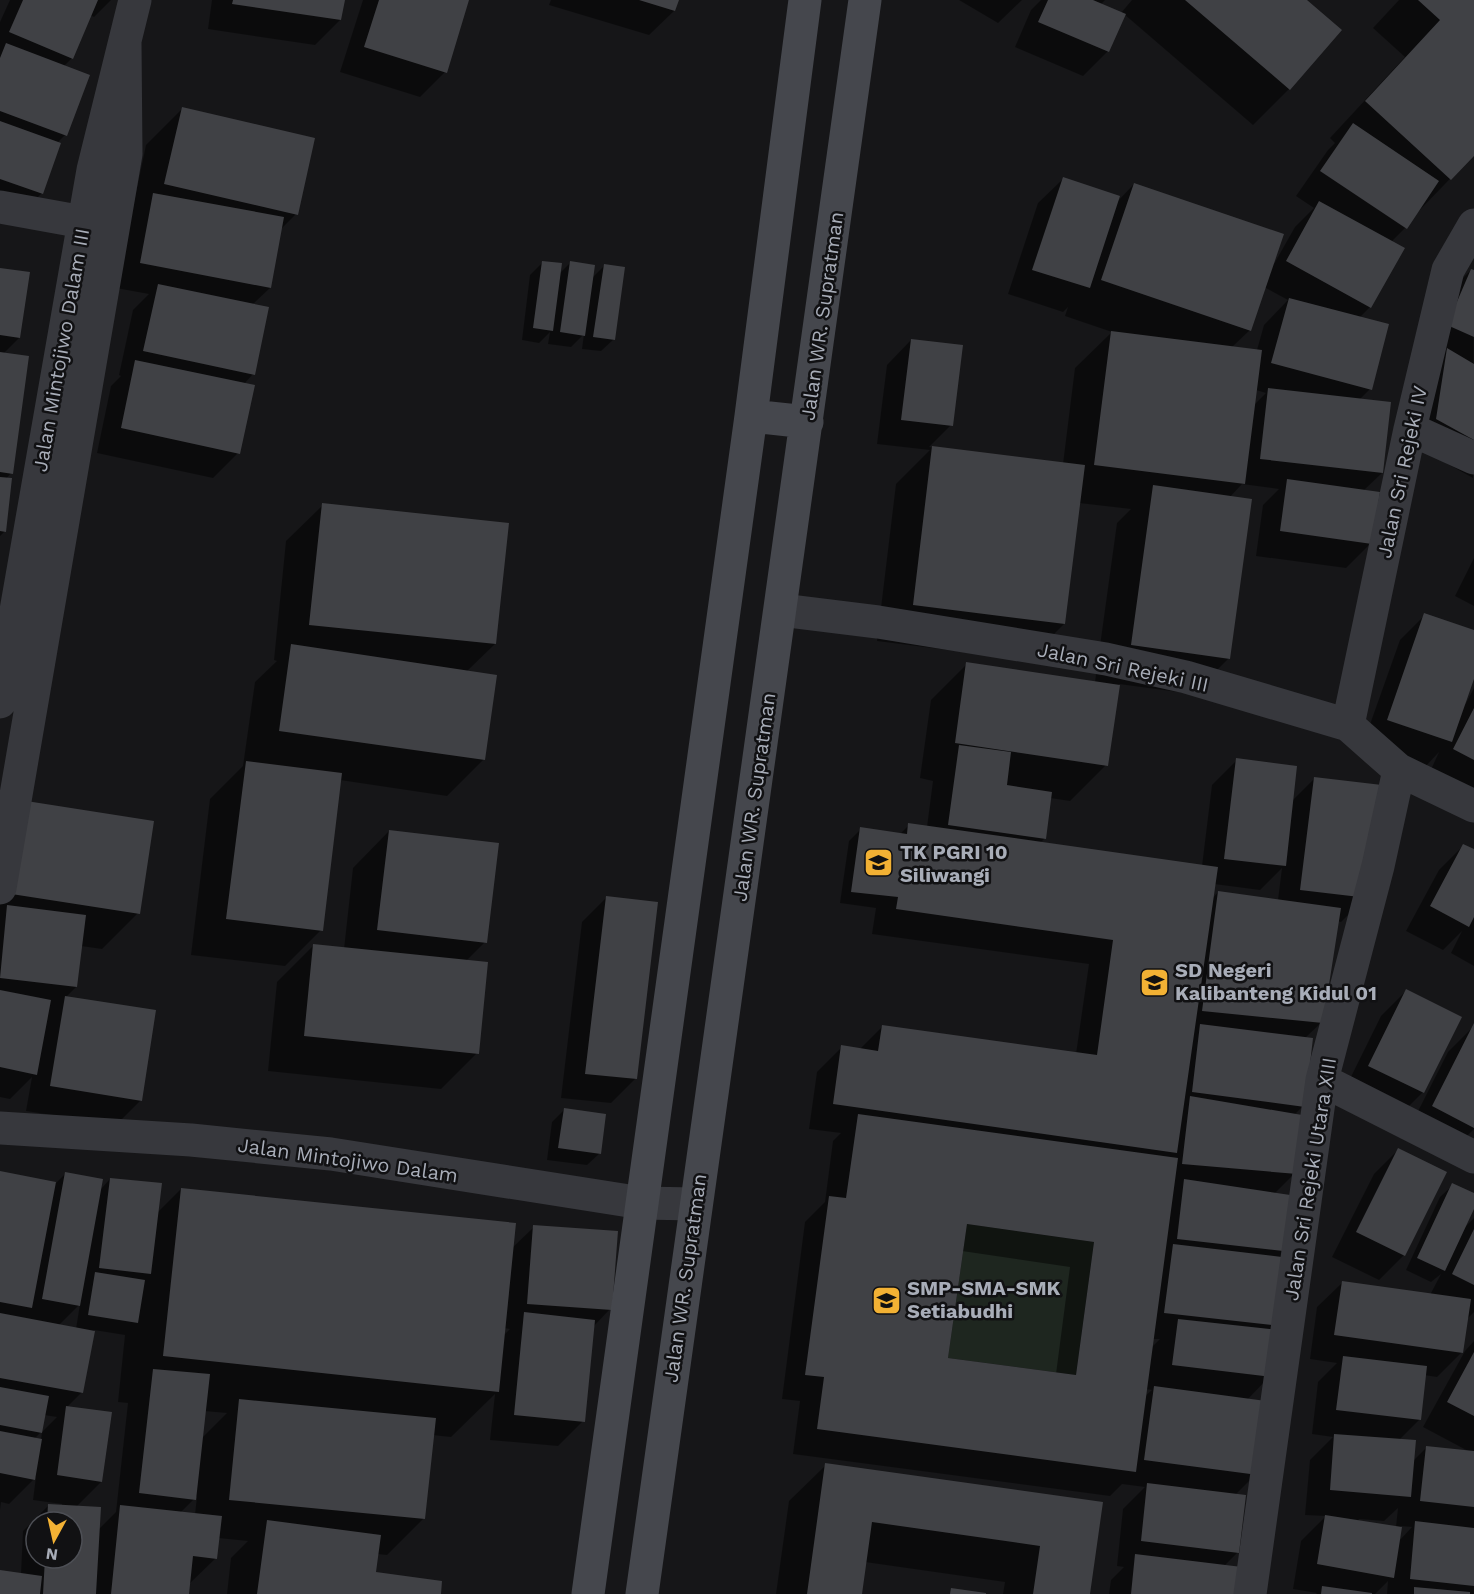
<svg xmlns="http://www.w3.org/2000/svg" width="1474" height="1594" font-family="'Work Sans',sans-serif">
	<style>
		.grass { fill: #1e261f }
		.shadow { fill: #0007; fill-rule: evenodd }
		.building { fill: #404145; fill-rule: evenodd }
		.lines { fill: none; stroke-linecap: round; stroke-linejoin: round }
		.street { stroke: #37383d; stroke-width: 33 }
		.secondary { stroke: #45474d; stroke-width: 33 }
		.labels { text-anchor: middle; stroke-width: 5; stroke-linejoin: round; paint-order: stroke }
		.street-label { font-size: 20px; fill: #a8adb8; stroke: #111113 }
		.poi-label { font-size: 20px; font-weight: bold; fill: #a8adb8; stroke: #111113; text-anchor: start }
	</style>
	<rect width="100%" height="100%" fill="#161618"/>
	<path class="grass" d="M967 1224 1094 1242 1076 1375 948 1358Z"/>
	<path class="shadow" d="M10 0H111L94 17 90 15 72 58 63 67 88 76 65 135 57 143 42 193 17 218 0 212V22Z
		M212 0H343L340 20 315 45 208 29Z
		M363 0H468L445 72 420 97 340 72Z
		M551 0H677L674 11 649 35 549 5Z
		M959 0H1022L998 23Z
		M1041 0H1105L1100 5 1121 13 1132 0H1305L1340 30 1289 89 1253 125 1124 14 1108 51 1083 76 1015 47 1031 10Z
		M1399 0H1474V154L1414 216 1405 228 1391 242 1370 307 1359 318 1370 389 1359 400 1382 473 1363 491 1371 543 1346 568 1256 556 1263 505 1279 489 1242 484 1229 498V658L1193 694 1119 684 1106 765 1070 801 1050 798 1044 839 1040 843 1202 866 1212 785 1237 760 1292 801 1315 778 1366 897 1341 922 1337 921 1322 1022 1305 1038 1303 1106 1294 1115 1295 1173 1274 1194 1295 1197 1270 1376 1247 1400 1256 1474 1235 1495 1237 1553 1224 1566 1237 1594H1109L1111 1580 1124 1567 1117 1566 1123 1509 1145 1487 1122 1484 1110 1496 793 1454 800 1401 782 1399 805 1222 825 1202 833 1141 841 1133 809 1129 817 1072 842 1047 859 1050 882 1027 1076 1054 1089 964 872 934 876 908 840 903 849 841 861 829 900 834 909 825 927 827 933 781 920 778 931 700 967 664 1095 682 1117 523 1131 509 1079 503 1064 624 1028 660 877 641 896 484 930 450 877 444 887 365 911 340 951 425 929 447 1063 464 1075 368 1112 332 1065 316 1068 307 1063 312 1008 294 1038 203 1063 179 1116 203 1134 184 1274 264 1295 227 1314 208 1296 196 1328 150 1335 143 1330 138 1405 57 1373 28ZM1264 287 1288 300 1264 325 1257 350 1232 347 1250 330ZM1256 390 1266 393 1254 405ZM1282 868 1278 900 1218 892 1212 899 1214 884 1260 890ZM962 1251 1070 1267 1056 1374 947 1359ZM1152 1339H1160L1151 1348ZM1146 1389 1152 1390 1144 1397Z
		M182 109 296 214 280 230 270 288 252 305 253 374 244 384 238 453 213 478 97 453 111 386 121 376 119 375 133 310 149 294 116 288 146 145Z
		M571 262 592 278 604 266 614 339 601 351 582 349 584 334 571 347 548 344 550 332 539 343 522 340 530 275 542 263 559 274Z
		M0 270 19 338 3 354 11 473 6 479 5 531 0 536Z
		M1471 270 1474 272 1473 478 1412 444 1446 295Z
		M323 505 495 644 466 672 483 760 447 796 340 780 321 930 285 966 191 955 210 799 243 766 255 682 277 661 274 660 286 541Z
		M1474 558V606L1455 596Z
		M1425 615 1474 632V674L1463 705H1465L1474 688V798L1429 774 1439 752 1426 766 1363 744 1400 640Z
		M0 822 138 913 102 949 81 946 76 987 66 997 141 1100 116 1125 26 1111 32 1077 10 1099 0 1097Z
		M389 831 485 942 466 961 477 1053 441 1089 268 1071 277 982 313 946 344 949 353 868Z
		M1463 846 1474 851V966L1451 953 1462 931 1443 950 1406 931 1439 870Z
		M607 897 635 1079 611 1103 561 1098 582 922Z
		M1406 991 1423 1092 1398 1117 1344 1091 1381 1016Z
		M1473 1027 1474 1129 1450 1153 1408 1131 1448 1052Z
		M564 1110 600 1153 587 1165 547 1160 552 1122Z
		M1399 1149 1404 1255 1379 1280 1332 1257 1374 1174Z
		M0 1173 56 1183 65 1174 100 1190 110 1179 156 1214 181 1189 512 1248 534 1227 610 1309 593 1327 583 1421 558 1446 490 1440 495 1394 451 1437 432 1435 423 1519 387 1555 377 1554 375 1573 439 1594H227L231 1558 248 1541 218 1538 216 1558 188 1585 187 1594H0V1571L21 1574 23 1531 48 1506H62V1504L33 1500 36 1477 9 1504 1 1502 0 1510ZM80 1304 76 1329 58 1326ZM504 1328 510 1329 503 1336ZM94 1330 125 1335 118 1402 128 1403 116 1512 98 1530 76 1507 101 1482 67 1407 81 1393ZM204 1411 227 1413 201 1439ZM44 1415 57 1417 42 1432 41 1440 34 1439 41 1432ZM197 1496 195 1515 180 1513ZM36 1522H72V1558H36Z
		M1453 1185 1474 1195V1206L1464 1228 1474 1218V1312L1468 1318 1466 1317 1462 1352 1437 1377 1424 1375 1419 1420 1399 1440 1413 1461 1427 1447 1470 1452 1423 1427 1465 1351 1474 1341V1594H1387L1388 1581 1375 1594H1316L1317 1593 1293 1589 1301 1541 1326 1516 1305 1515 1310 1460 1333 1437 1312 1434 1318 1382 1337 1363 1310 1359 1317 1307 1342 1283 1430 1295 1441 1274 1431 1282 1406 1270 1440 1197ZM1398 1508 1396 1527 1358 1521 1359 1519 1384 1521ZM1401 1526 1412 1527 1399 1541Z
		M826 1465 1101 1503 1088 1594H1003L1005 1582 865 1562 860 1594H776L789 1501Z"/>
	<path class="building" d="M23 0H98L73 59 9 32Z
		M233 0H345L341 20 232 4Z
		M379 0H469L447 73 364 47Z
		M639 0H679L675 11Z
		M1048 0H1093L1126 14 1109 52 1038 22Z
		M1185 0H1307L1342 30 1290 90Z
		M1418 0H1474V156L1451 180 1365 101 1440 20Z
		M6 43 90 75 67 136 0 111V58Z
		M182 107 315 138 298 215 164 184Z
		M0 121 61 143 43 194 0 179Z
		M1353 123 1439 181 1407 229 1320 171Z
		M1063 177 1120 196 1090 288 1032 270Z
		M1134 183 1284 234 1251 331 1101 280Z
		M153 193 284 217 271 288 140 263Z
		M1319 201 1405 248 1371 308 1286 261Z
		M542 261 562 263 553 331 533 328Z
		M570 261 595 265 585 336 560 332Z
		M604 264 625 267 615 340 593 337Z
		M0 268 30 272 20 338 0 335Z
		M1471 269 1474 270V337L1447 325Z
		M158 284 269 307 255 375 143 351Z
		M1289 298 1389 324 1372 390 1271 363Z
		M1111 331 1262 350 1245 484 1094 465Z
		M911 339 963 345 953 426 901 420Z
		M1447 348 1474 364V440L1436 419Z
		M0 352 29 356 13 474 0 472Z
		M135 360 255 385 240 454 121 428Z
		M1268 388 1391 402 1383 473 1260 459Z
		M932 446 1085 465 1065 624 913 605Z
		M0 477 12 478 6 532 0 531Z
		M1287 479 1380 492 1372 544 1280 531Z
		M1153 485 1252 499 1230 659 1131 645Z
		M322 503 509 523 496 644 309 625Z
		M1424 613 1474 630V679L1452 742 1387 720Z
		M291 644 497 675 485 760 279 731Z
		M966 662 1120 685 1108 766 955 743Z
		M1474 708V760L1453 749Z
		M959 745 1011 752 1007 785 1052 792 1046 839 948 825Z
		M1236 758 1297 766 1286 866 1224 859Z
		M246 761 342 773 323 931 226 919Z
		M1314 777 1382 785 1368 898 1300 890Z
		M20 800 154 821 140 914 5 893Z
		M908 823 1218 867 1177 1153 833 1104 841 1045 878 1051 882 1025 1097 1055 1113 940 896 909 898 897 851 892 860 827 907 834Z
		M389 830 499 843 487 943 377 930Z
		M1463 844 1474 849V917L1469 927 1430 906Z
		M1218 891 1341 908 1323 1023 1202 1011Z
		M606 896 658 902 637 1079 585 1074Z
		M7 905 86 915 77 987 0 978Z
		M313 944 488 962 479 1054 304 1036Z
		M1406 989 1462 1017 1424 1093 1368 1066Z
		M0 990 51 1000 37 1075 0 1067Z
		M65 996 156 1010 142 1101 50 1086Z
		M1474 1023V1128L1432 1106Z
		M1200 1024 1313 1038 1305 1107 1192 1092Z
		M1190 1096 1308 1116 1297 1174 1182 1164Z
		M564 1108 606 1114 601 1154 558 1148Z
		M858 1114 1178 1158 1136 1472 817 1429 824 1377 805 1375 829 1196 846 1198ZM967 1224 1094 1242 1076 1375 948 1358Z
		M1398 1148 1447 1172 1405 1256 1356 1232Z
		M0 1171 56 1182 32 1308 0 1302Z
		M65 1172 103 1179 80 1306 42 1299Z
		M110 1178 162 1183 151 1274 99 1268Z
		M1184 1179 1297 1196 1292 1252 1177 1239Z
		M1452 1183 1474 1193V1209L1445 1271 1417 1258Z
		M181 1188 516 1223 499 1392 163 1356Z
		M533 1225 618 1231 612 1310 527 1304Z
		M1474 1229V1285L1452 1274Z
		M1173 1244 1290 1258 1280 1326 1164 1313Z
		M95 1272 145 1280 138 1323 88 1315Z
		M1342 1281 1471 1299 1463 1353 1334 1335Z
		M524 1312 595 1320 585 1422 514 1415Z
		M0 1313 95 1331 83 1393 0 1378Z
		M1178 1319 1278 1330 1272 1377 1172 1365Z
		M1474 1352V1416L1447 1402Z
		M1343 1356 1427 1366 1421 1420 1336 1410Z
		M153 1369 210 1374 196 1500 139 1493Z
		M1154 1386 1266 1401 1258 1475 1144 1460Z
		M0 1387 49 1396 42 1433 0 1425Z
		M239 1399 436 1418 425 1519 229 1500Z
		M66 1406 112 1412 102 1482 57 1475Z
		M0 1431 42 1439 35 1480 0 1473Z
		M1334 1434 1416 1440 1411 1497 1330 1490Z
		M1426 1446 1474 1451V1507L1420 1501Z
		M825 1463 1103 1502 1090 1594H1033L1040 1546 872 1522 862 1594H807Z
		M1147 1483 1246 1495 1239 1553 1141 1541Z
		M48 1504 101 1507 96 1594H43L45 1558H72V1522H47Z
		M120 1505 222 1516 217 1559 193 1556 189 1594H111Z
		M1325 1515 1402 1527 1394 1578 1317 1564Z
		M267 1520 381 1535 376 1572 442 1581 441 1594H257Z
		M1415 1521 1474 1528V1586L1410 1579Z
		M1135 1554 1242 1567 1239 1594H1131Z
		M0 1570 42 1576 40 1594H0Z
		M1322 1586 1372 1593V1594H1321Z
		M1414 1587 1470 1592V1594H1414Z
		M951 1588 986 1593V1594H950Z"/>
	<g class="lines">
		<path class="street" d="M0 207 83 222
			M1410 429 1474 458
			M781 610 878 622 1106 659 1186 677 1348 725 1399 770 1474 806
			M0 702 93 170 135 0
			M1348 725 1410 429 1448 270 1474 225
			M0 888 126 154 125 43
			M1322 1080 1474 1157
			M0 1128 191 1140 331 1154 642 1203 695 1204
			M1250 1594 1322 1080 1378 866 1399 770"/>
		<path class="secondary" d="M751 416 807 422
			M588 1594 751 416 805 0
			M642 1594 865 0"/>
	</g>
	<defs>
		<symbol id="school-square" viewBox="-11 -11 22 22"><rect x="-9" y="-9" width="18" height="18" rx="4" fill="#f2b134" stroke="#111113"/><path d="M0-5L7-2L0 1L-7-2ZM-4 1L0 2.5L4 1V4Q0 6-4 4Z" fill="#111"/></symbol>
	</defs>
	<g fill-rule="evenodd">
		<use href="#school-square" x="862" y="846" width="33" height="33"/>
		<use href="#school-square" x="1138" y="966" width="33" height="33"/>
		<use href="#school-square" x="870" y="1284" width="33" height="33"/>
	</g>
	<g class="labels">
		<g class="street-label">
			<text transform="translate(822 316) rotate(-82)" y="7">Jalan WR. Supratman</text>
			<text transform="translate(61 350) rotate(-80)" y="7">Jalan Mintojiwo Dalam III</text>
			<text transform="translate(1402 472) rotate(-78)" y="7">Jalan Sri Rejeki IV</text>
			<text transform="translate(1123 667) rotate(12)" y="7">Jalan Sri Rejeki III</text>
			<text transform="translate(754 797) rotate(-82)" y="7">Jalan WR. Supratman</text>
			<text transform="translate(348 1160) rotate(8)" y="7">Jalan Mintojiwo Dalam</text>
			<text transform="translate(1310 1179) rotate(-81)" y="7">Jalan Sri Rejeki Utara XIII</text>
			<text transform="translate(685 1278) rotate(-82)" y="7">Jalan WR. Supratman</text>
		</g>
		<g class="poi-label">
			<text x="900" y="859">TK PGRI 10<tspan x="900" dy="23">Siliwangi</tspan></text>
			<text x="1175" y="977">SD Negeri<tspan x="1175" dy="23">Kalibanteng Kidul 01</tspan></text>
			<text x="907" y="1295">SMP-SMA-SMK<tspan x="907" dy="23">Setiabudhi</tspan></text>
		</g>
	</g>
	<g transform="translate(54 1540) rotate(188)"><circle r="28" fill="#111113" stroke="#4d4f55" stroke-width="1.5"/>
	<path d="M0-4.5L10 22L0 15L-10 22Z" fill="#f2b134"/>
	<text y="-9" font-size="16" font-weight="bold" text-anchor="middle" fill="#a8adb8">N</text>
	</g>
</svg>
